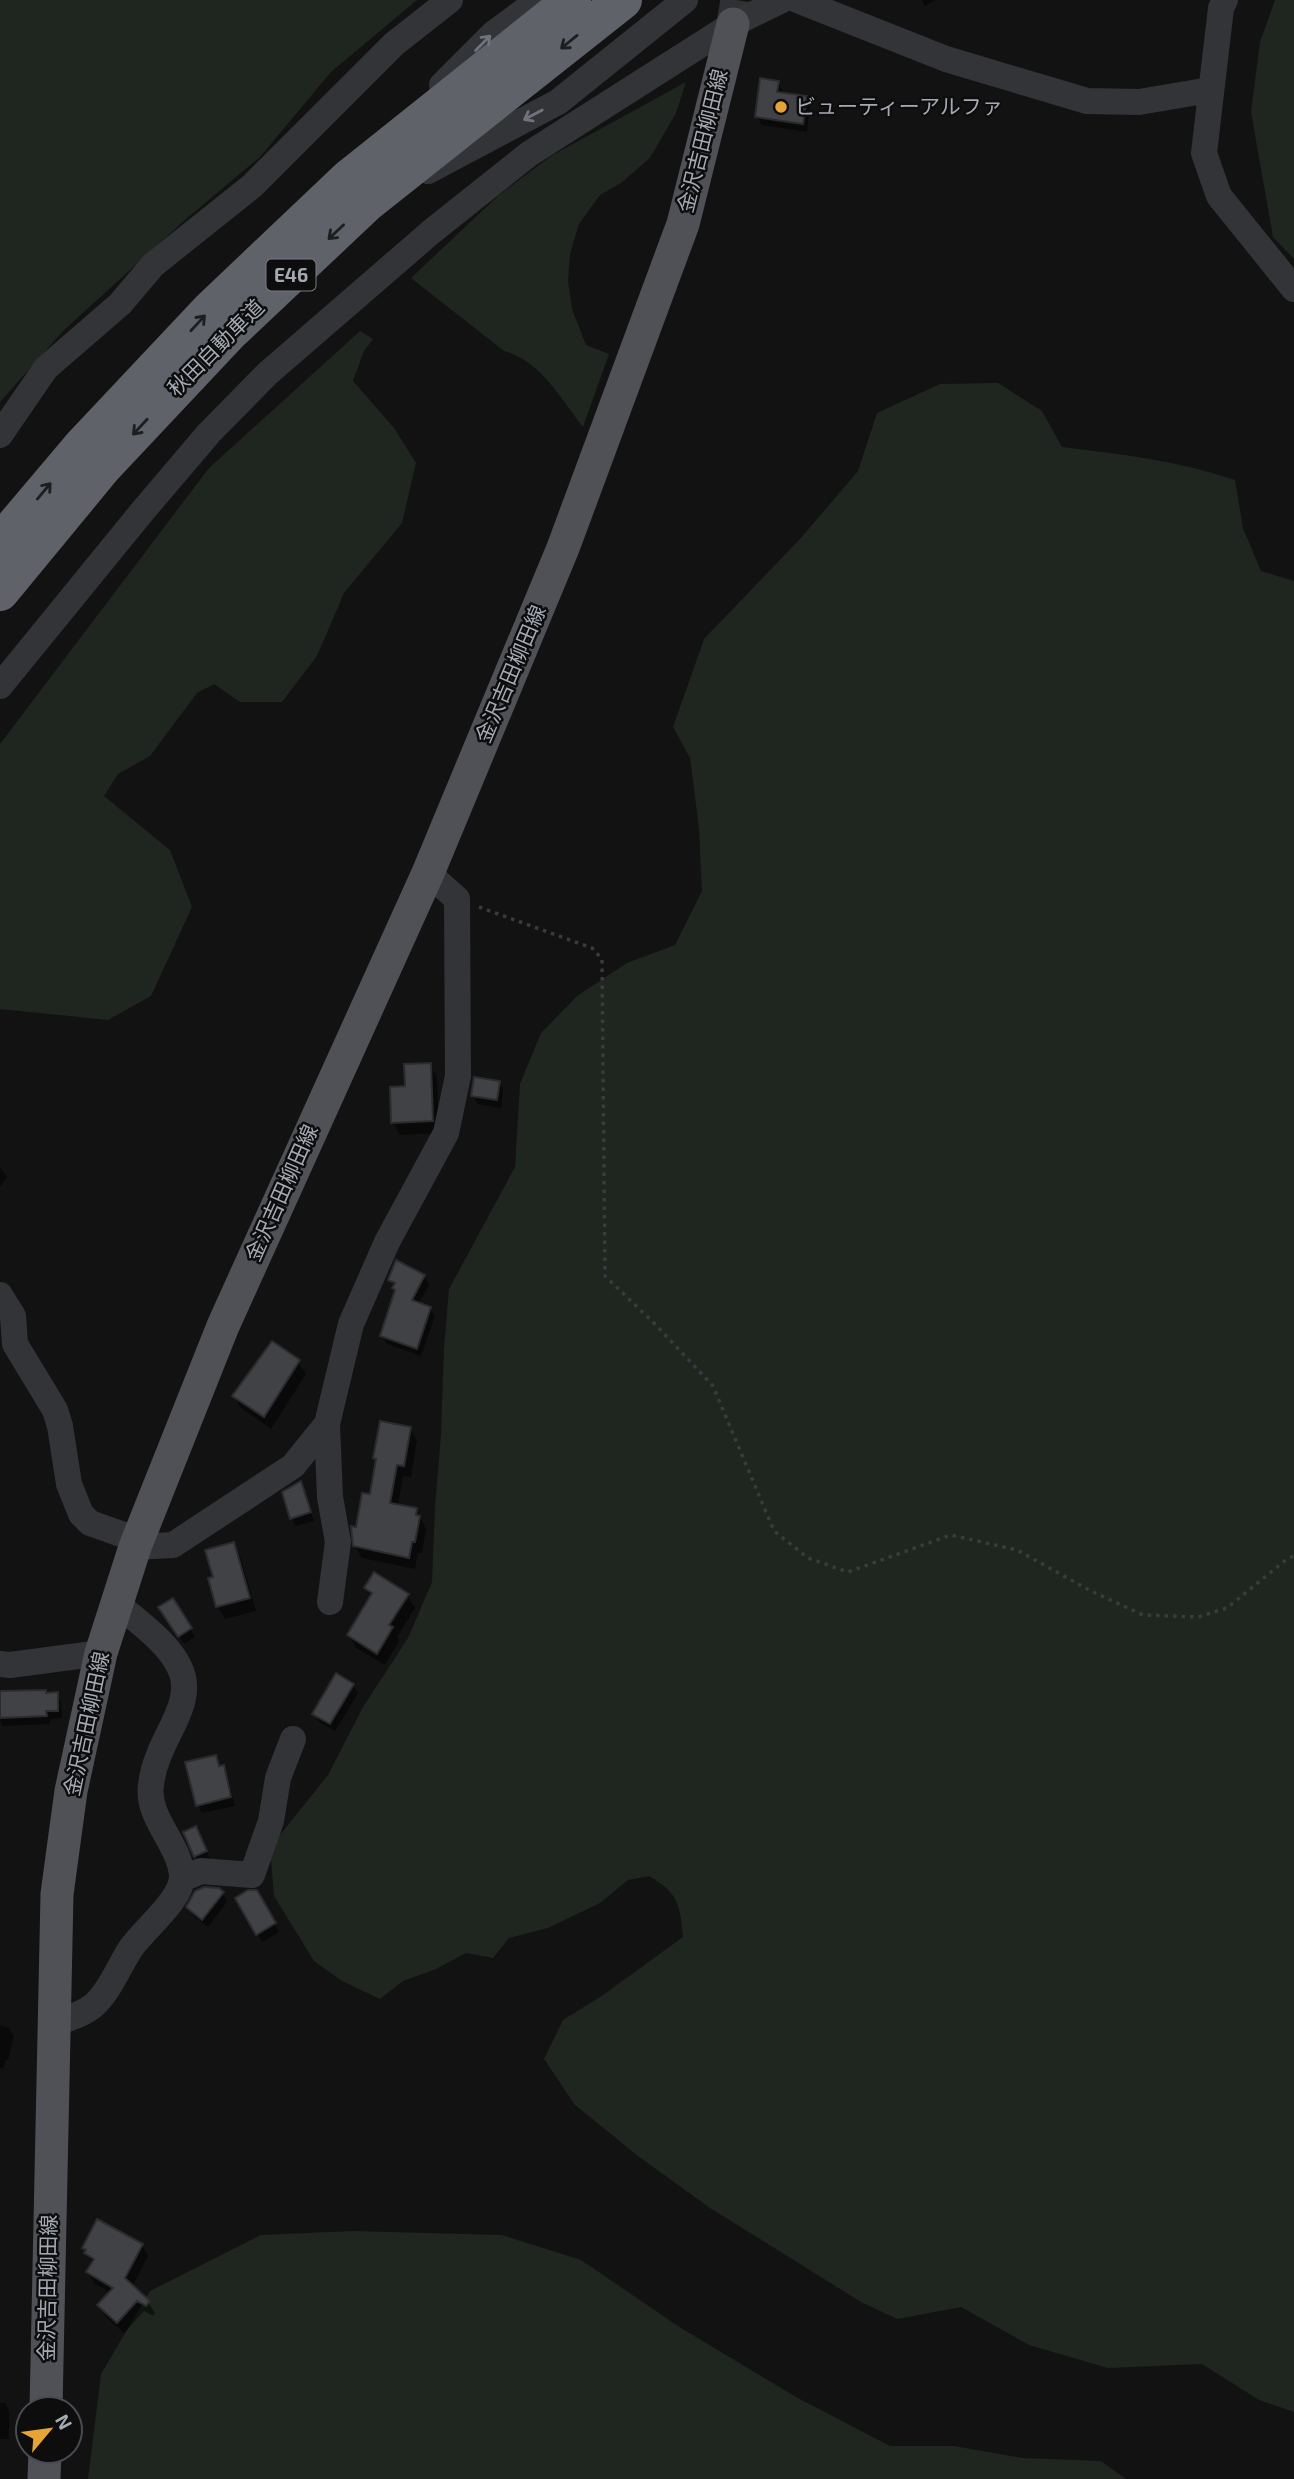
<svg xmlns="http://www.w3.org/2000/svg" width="1294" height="2479" font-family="'Exo 2','Noto Sans JP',sans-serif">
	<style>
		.green { fill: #1e261f }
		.shadow { fill: #0007 }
		.building { fill: #414246; stroke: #2c2c2f; stroke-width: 2 }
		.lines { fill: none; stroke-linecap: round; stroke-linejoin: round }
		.major-tunnel { stroke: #2f3033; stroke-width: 33; stroke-dasharray: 33 17; stroke-linecap: butt }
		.path { stroke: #393b3f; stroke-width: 3.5; stroke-dasharray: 3.5 5; stroke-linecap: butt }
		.minor { stroke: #333438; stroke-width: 26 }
		.major { stroke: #4f5157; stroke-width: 33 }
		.highway { stroke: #5f6269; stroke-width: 38 }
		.oneway { stroke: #1d1e20 }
		.oneway2 { stroke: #71747c }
		.poi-dot { fill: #e6a437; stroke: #0d0d0e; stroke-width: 2.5 }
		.labels { text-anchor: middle; stroke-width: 5; stroke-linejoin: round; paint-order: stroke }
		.shield { fill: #0d0d0e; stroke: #777a82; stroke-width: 2 }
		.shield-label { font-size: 19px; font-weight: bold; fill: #a4a9b3 }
		.poi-label { font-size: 21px; fill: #a4a9b3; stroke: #0d0d0e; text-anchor: start }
		.street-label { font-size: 21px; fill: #a4a9b3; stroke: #0d0d0e }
	</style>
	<rect width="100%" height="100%" fill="#121213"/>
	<path class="green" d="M0 0H417L331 72 260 157 186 219 63 331 0 402Z
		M1275 0H1294V259L1273 237 1251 112 1260 42Z
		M686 82 676 113 650 158 621 183 600 195 579 224 570 254 568 281 572 309 586 345 609 354 583 427C561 399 540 360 504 351L411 278 499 195 551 156Z
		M360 331 373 339 364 351 353 381 394 428 416 463 402 523 344 593 317 656 282 702H240L214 684 197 693 150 756 118 774 104 796 170 850 192 907 151 996 108 1020 0 1009V744L209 468Z
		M998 383 1042 411 1062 447C1121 454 1179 461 1235 480L1243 528 1261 571 1294 581V2412L1259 2400 1202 2364 1108 2368 1029 2345 961 2307 897 2319 861 2302 710 2208 638 2156 575 2105 544 2059 563 2020 603 1995 683 1937C680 1904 678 1893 649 1876L628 1880 600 1903 548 1928 509 1938 493 1958 466 1953 436 1969 403 1981 380 1999 342 1981 314 1961 274 1896 271 1860 279 1836 328 1775 363 1707 408 1638 432 1582 435 1507 441 1435 444 1349 449 1289 515 1167 520 1084 541 1033 577 996 627 963 675 945 702 891 699 828 690 758 673 727 704 639 800 539 858 471 877 413 940 384Z
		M353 2231 502 2235 581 2260 681 2328 796 2397 890 2446H954L1023 2458 1101 2461 1126 2479H88L101 2374 150 2291 261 2235Z"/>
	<path class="shadow" d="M922 0H936L925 6Z
		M778 82 782 90V94L806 98 810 106 807 132 762 125 757 117Z
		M430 1065 437 1078 439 1133 400 1135 393 1122 407 1088Z
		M499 1082 503 1090 501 1108 478 1104 473 1096Z
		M0 1167 7 1177 0 1187Z
		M424 1276 429 1285 418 1304 430 1308 435 1316 421 1356 387 1344 382 1336 396 1292 390 1280Z
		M298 1362 306 1374 271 1429 241 1408 234 1396Z
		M410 1428 417 1440 411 1477 403 1476 398 1506 416 1509 426 1529 422 1553H418L415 1569 362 1558 355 1546 358 1529 371 1496 377 1462 375 1458Z
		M301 1483 314 1521 296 1526 291 1518Z
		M233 1544 240 1556 256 1611 225 1619 218 1607 210 1579 215 1578Z
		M366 1588 407 1595 415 1608 397 1637 399 1641 385 1665 356 1648 349 1635 372 1598Z
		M172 1600 195 1637 184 1644 165 1615Z
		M353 1685 358 1693 335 1731 319 1722 314 1714Z
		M0 1693 57 1694 61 1702 62 1718 50 1719V1724L3 1726 0 1721Z
		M215 1757 227 1775 235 1806 202 1813 198 1805Z
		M200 1837 210 1859 200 1864 195 1856Z
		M256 1892 279 1932 262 1942 237 1899Z
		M223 1893 227 1902 208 1927 193 1916 188 1907Z
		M0 2025 9 2028 14 2036 8 2060H6L3 2069 0 2068Z
		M142 2245 148 2256 132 2287 148 2302 155 2313 153 2316 144 2311 124 2333 106 2317 100 2306 111 2293 95 2284 88 2272 93 2264 89 2258 100 2264 89 2254V2258L84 2248Z
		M0 2403H5L9 2411V2439H0Z"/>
	<path class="building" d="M760 78 779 81 777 92 807 96 803 124 755 117Z
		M431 1063 433 1121 391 1123 390 1087 405 1086 404 1064Z
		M474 1077 500 1081 497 1100 471 1096Z
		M396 1260 425 1275 412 1300 431 1307 417 1349 380 1336 395 1290 392 1288 395 1283 388 1280Z
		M272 1341 300 1360 264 1417 232 1396Z
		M380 1421 411 1427 404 1466 397 1465 390 1503 417 1508 416 1515 420 1516 415 1542H412L409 1558 353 1546 351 1526 356 1527 362 1493 370 1494 376 1459 373 1458Z
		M301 1481 311 1512 290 1519 282 1492Z
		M234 1542 250 1598 216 1607 208 1578 213 1577 205 1550Z
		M374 1572 409 1594 389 1625 393 1627 377 1654 347 1635 372 1593 364 1588Z
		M173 1598 192 1628 178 1637 158 1607Z
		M336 1673 354 1684 330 1724 312 1714Z
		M46 1690V1693L58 1692V1711H46L47 1716 0 1718V1691Z
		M216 1755 219 1766 224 1765 231 1797 196 1806 185 1762Z
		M196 1826 207 1851 194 1857 183 1832Z
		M204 1887 219 1888 224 1892 202 1920 186 1907 195 1891Z
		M248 1890H257L276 1923 256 1935 235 1898Z
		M97 2219 143 2244 125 2278 150 2301 146 2306 137 2301 117 2323 97 2305 113 2288 86 2272 94 2259 84 2253 86 2250 82 2248Z"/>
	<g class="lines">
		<path class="major-tunnel" d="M733 24 737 0"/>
		<path class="path" d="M479 907 592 948 602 959 605 1276 656 1325 713 1386 774 1531 808 1558 848 1572 951 1535 1017 1550 1091 1591 1143 1615 1198 1617 1227 1608 1287 1559 1294 1556"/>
		<path class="minor" d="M797 0 946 59 1087 101 1139 102 1210 90
			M1225 0 1221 8 1204 153 1219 196 1294 289
			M442 85 494 33 539 0
			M428 171 558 102 685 0
			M0 435 46 368 120 304 153 265 252 186 394 44 450 0
			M0 686 141 513 209 433 267 374 431 232 529 154 733 24 782 0
			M0 1295 13 1316 15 1344 55 1410 60 1426 69 1484 81 1514 90 1523 138 1540
			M327 1424 330 1497 338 1542 330 1602
			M135 1547 173 1545 293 1466 327 1424 351 1324 387 1242 446 1133 458 1076 457 899 428 873
			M0 1664 10 1665 101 1653
			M182 1879 201 1871 252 1875 271 1821 278 1778 293 1739
			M54 2023C68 2019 81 2015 93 2006 110 1991 119 1966 131 1948 145 1928 183 1899 182 1875 179 1843 146 1817 151 1785 153 1764 164 1743 173 1725 179 1712 185 1699 184 1684 182 1652 140 1623 117 1604"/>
		<path class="major" d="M46 2409 57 1894 71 1791 101 1653 135 1547 223 1326 428 873 563 548 683 224 733 24
			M44 2479 45 2451"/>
		<path class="highway" d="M0 543 82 446 210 310 349 178 572 0
			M0 592 103 467 229 333 368 202 623 0"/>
	</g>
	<defs><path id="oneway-shaft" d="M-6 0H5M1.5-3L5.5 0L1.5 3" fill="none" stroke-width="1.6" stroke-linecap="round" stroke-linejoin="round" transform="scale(1.75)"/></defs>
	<g class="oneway">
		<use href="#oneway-shaft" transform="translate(569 42) rotate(141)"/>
		<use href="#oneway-shaft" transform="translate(336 232) rotate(137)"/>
		<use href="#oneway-shaft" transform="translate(198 323) rotate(-47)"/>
		<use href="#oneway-shaft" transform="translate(140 427) rotate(133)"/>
		<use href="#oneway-shaft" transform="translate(44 491) rotate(-50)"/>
	</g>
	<g class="oneway2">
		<use href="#oneway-shaft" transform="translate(483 43) rotate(-45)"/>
		<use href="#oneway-shaft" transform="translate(533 115) rotate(152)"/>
	</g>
	<circle class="poi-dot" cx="781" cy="107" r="7"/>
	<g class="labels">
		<rect class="shield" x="266.5" y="259.5" width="49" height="31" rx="5"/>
		<g class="shield-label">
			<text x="291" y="282">E46</text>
		</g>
		<g class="poi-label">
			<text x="795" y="114">ビューティーアルファ</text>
		</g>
		<g class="street-label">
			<text transform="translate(703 141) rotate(-76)" y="7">金沢吉田柳田線</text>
			<text transform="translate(216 348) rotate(-45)" y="7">秋田自動車道</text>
			<text transform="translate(511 674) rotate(-67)" y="7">金沢吉田柳田線</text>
			<text transform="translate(282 1193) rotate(-66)" y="7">金沢吉田柳田線</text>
			<text transform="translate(87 1724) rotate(-78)" y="7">金沢吉田柳田線</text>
			<text transform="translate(48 2288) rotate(-89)" y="7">金沢吉田柳田線</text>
		</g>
	</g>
	<g transform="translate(49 2430) rotate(61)"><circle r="33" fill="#0d0d0e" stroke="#494b50" stroke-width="2"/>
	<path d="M0-5L12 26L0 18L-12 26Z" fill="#e6a437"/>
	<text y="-10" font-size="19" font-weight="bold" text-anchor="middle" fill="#a4a9b3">N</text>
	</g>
</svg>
